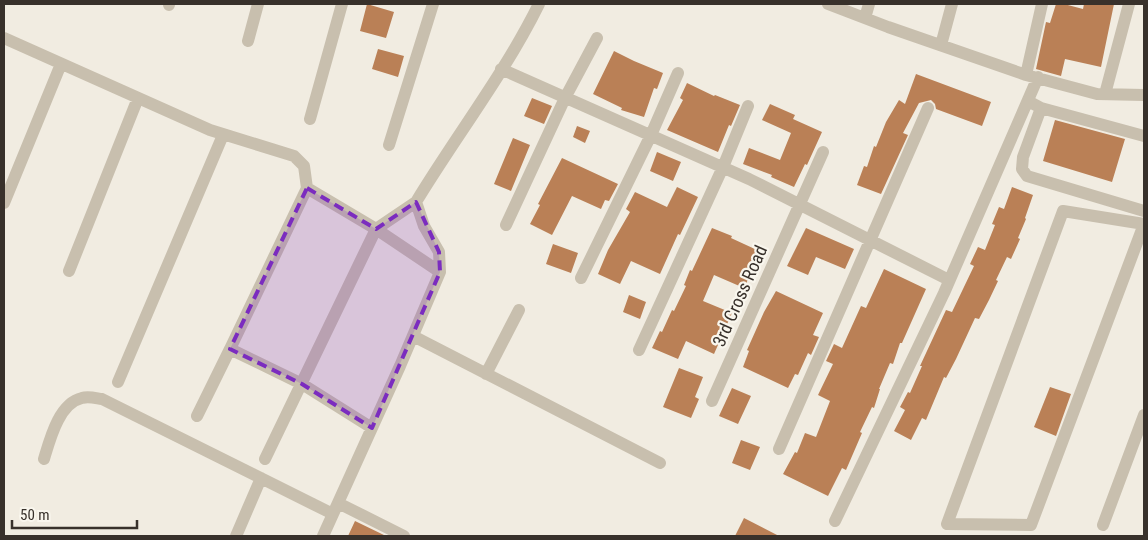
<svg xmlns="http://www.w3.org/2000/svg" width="1148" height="540" font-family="'Roboto Condensed',sans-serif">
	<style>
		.building { fill: #ba8056 }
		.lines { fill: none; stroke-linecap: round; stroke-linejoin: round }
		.minor { stroke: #c8bfae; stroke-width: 12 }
		.marked { fill: #7b2cbf; fill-opacity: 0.2; stroke: #7b2cbf; stroke-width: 4; stroke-dasharray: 10 6; stroke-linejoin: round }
		.labels { text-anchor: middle; stroke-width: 4.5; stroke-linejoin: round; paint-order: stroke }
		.street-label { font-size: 18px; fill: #38312b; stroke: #f9f6ed }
	</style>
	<rect width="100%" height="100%" fill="#f1ece1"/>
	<path class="building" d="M367 4 394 12 386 38 360 31Z
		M1056 4H1064L1083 9 1084 4H1114L1101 67 1065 59 1061 76 1036 69 1046 22 1050 23Z
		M378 49 404 56 398 77 372 69Z
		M614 51 634 61 663 73 657 89 654 88 644 117 621 110 622 108 593 94Z
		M916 74 991 102 982 126 936 109 935 104 931 100 919 103 903 133 908 135 881 194 857 185 864 166 867 167 874 146 876 147 886 122 899 100 905 104Z
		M687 83 714 96 715 95 740 105 731 126 729 125 718 152 667 130 683 100 680 98Z
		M532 98 552 106 544 124 524 116Z
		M770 104 795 115 793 119 822 132 807 165 805 164 794 187 771 177 772 175 743 164 749 148 780 160 791 133 762 120Z
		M1055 120 1125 139 1112 182 1043 161Z
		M577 126 590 131 585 143 573 137Z
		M513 138 530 145 511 191 494 184Z
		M657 152 681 162 673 181 650 171Z
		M562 158 618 184 609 201 605 200 601 209 572 196 552 235 530 224 540 205 538 204Z
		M677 187 698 197 680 235 678 234 660 274 631 261 620 284 598 274 608 250 630 212 626 209 635 192 667 207Z
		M1012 187 1033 195 1025 218 1026 219 1018 238 1020 239 1011 259 1007 257 996 280 998 281 989 300 979 319 975 318 956 359 946 378 944 377 926 420 922 418 911 440 894 431 905 410 900 407 908 392 910 393 922 366H920L946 310 952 312 974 266 970 264 978 247 985 250 995 225 992 224 999 207 1004 209Z
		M712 228 732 236 731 238 757 250 747 272 751 273 744 288 714 275 703 301 732 313 714 354 686 341 678 359 652 348 660 331 662 332 672 310 674 311 686 286 684 285 690 270 692 271Z
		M806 228 854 249 845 269 816 257 808 275 787 266Z
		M553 244 578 253 571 273 546 264Z
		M884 269 926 289 902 343H900L893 364 890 363 879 389H880L874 408 872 407 860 432 862 433 846 470 842 468 828 496 783 474 795 452 797 453 805 433 816 437 830 401 818 395 833 364 826 361 834 344 842 348 861 306 866 308Z
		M776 291 823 313 813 335 819 337 811 355 808 353 798 375 795 374 788 388 743 367 749 351 747 350 764 312Z
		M629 295 646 302 640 319 623 312Z
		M679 368 703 377 695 397 699 399 691 418 663 407Z
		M1050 387 1071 394 1056 436 1034 427Z
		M732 388 751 396 738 424 719 416Z
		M741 440 760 447 750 470 732 463Z
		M744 518 779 536H735Z
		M355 521 386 536H348Z"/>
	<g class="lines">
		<path class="minor" d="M828 4 888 27 1026 75 1097 94 1144 95
			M169 5V4
			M865 18 869 4
			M4 38 210 130 294 156 304 166 307 188 376 229 440 272
			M248 41 258 4
			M941 45 952 4
			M501 69 749 179 949 280
			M1026 75 1042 4
			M1105 94 1129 4
			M1028 101 1041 108 1023 157 1022 169 1027 176 1144 211
			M1041 108 1144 136
			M310 119 342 4
			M389 145 433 4
			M307 188 230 349 302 384 372 428
			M4 203 61 64
			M1144 224 1063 211 947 524 1031 525 1144 224
			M506 225 565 98 597 38
			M69 271 138 98
			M581 278 651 135 678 73
			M413 336 660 463
			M639 350 723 167 748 106
			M486 374 519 310
			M118 382 223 135
			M712 401 823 152
			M197 416 230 349
			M779 449 928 108
			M44 459C50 439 59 403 82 398 88 396 95 398 102 399L333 514
			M265 459 376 229 416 202
			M338 503 404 536
			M835 521 944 293 1038 77
			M1103 525 1144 415
			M236 536 261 478
			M323 536 400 366 440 272 439 252 424 226 416 202C456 136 505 73 539 4"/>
	</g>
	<path class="marked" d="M307 188 376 229 416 202 439 252 440 272 372 428 302 384 230 349Z"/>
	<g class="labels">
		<g class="street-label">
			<text transform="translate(740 296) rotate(-66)" y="6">3rd Cross Road</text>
		</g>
	</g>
	<rect width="1148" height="540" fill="none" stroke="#38312b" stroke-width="10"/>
	<path d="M12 520v8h125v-8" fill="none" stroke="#38312b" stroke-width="2.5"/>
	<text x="20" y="520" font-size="15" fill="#38312b" stroke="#f9f6ed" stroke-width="4" paint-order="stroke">50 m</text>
</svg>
